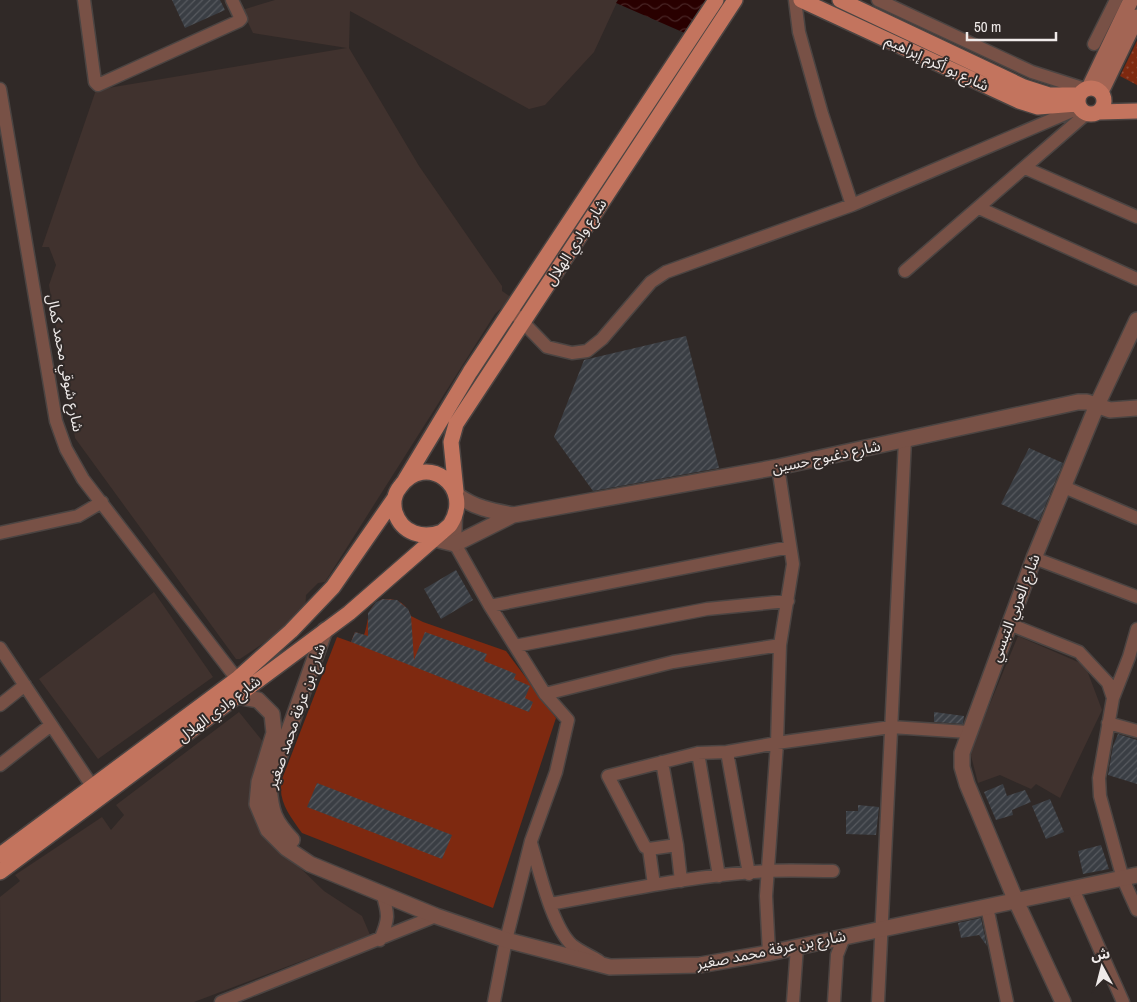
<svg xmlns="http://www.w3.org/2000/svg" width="1137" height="1002" font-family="'Archivo Narrow','Noto Sans Arabic',sans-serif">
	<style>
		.built { fill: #40322e }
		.grass { fill: url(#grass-dots) }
		.garden { fill: #7e2910 }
		.water { fill: url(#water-waves) }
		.building { fill: url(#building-hatch) }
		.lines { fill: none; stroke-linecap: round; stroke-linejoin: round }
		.minor-casing { stroke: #4b4442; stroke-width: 15 }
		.tertiary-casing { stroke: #4b4442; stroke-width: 18 }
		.secondary-casing { stroke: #4b4442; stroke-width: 18 }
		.primary-casing { stroke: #4b4442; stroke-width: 18 }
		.minor { stroke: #785146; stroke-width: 12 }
		.tertiary { stroke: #785146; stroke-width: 15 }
		.secondary { stroke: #a36554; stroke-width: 15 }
		.primary { stroke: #c3745e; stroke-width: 15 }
		.labels { text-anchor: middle; stroke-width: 4; stroke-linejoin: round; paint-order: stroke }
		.street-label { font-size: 15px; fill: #efeae9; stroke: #302927 }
	</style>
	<defs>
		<pattern id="grass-dots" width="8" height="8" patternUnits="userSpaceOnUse" patternTransform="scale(1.25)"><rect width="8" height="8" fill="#7e2910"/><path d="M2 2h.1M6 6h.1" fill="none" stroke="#914833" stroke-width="1.8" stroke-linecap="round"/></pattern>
		<pattern id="water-waves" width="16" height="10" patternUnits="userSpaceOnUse" patternTransform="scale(1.25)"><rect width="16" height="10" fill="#290000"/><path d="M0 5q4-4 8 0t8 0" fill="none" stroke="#482525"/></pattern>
		<pattern id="building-hatch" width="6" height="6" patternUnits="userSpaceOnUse" patternTransform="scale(1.25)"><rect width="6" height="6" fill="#3a3e44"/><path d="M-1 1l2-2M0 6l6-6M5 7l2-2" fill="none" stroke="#575a5f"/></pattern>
	</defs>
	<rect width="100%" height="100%" fill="#302927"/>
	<path class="built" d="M275 0H618L594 52 545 105 529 109 350 11 349 48 419 166 502 286V291L512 298 495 314 325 582 318 583 306 595 305 615 240 659H236L75 438 49 285 56 265 49 247H42L96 90 347 48 253 33 242 10Z
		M154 592 213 677 98 759 39 679Z
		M1018 636 1085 665 1102 710 1060 798 1036 784 1031 789 1000 775 978 783 970 752Z
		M239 712 268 748 255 783 292 860 324 891 362 916 370 935 194 1002H1L0 897 20 881 15 875 102 817 111 830 124 815 116 805Z"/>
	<path class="grass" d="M1137 41V85L1120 76Z"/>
	<path class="garden" d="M383 599C397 598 406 603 411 616L423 622 506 651 556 718 493 908 302 833C290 816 277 801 282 779L337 637 351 642 355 632 364 635C370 619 365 607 383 599Z"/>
	<path class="water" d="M618 0H707L687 34 616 3Z"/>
	<path class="building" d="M172 0H220L225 10 185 28Z
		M686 336 719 468 593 491 554 437 584 360Z
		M1029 448 1063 463 1039 521 1001 504Z
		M456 570 473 600 441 619 424 589Z
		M383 599 397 600 408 609 411 616 414 660 425 632 487 654 484 661 516 674 514 679 530 686 525 698 533 702 529 712 351 642 355 632 368 636V613L376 602Z
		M934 712 964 716 963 724 934 722Z
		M1118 734 1137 740V784L1108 775 1113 746Z
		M317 783 452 835 442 859 307 807Z
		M1003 784 1007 796 1025 790 1031 802 1012 810 1013 815 996 820 984 792Z
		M1050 799 1064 832 1046 839 1032 806Z
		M858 805 879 807 876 835 846 834V811H858Z
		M1101 845 1109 869 1083 874 1078 851Z
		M981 918 987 946 979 935 961 938 958 923Z"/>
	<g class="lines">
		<defs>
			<path id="minor" d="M84 0 95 82 98 85 239 21 241 19 232 0
				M795 0 799 32 822 114 852 205
				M878 0 1032 72 1085 89
				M1094 44 1116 0
				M0 89 56 421 66 449 83 479 237 679
				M1025 168 1137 217
				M979 208 1137 279
				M905 271 1086 114
				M516 315 547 347 572 353 587 351 602 339 651 282 666 272 852 205 1079 108
				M1064 487 1137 518
				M456 516 455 544 490 606 545 694 568 720 556 772 531 841 506 940 494 1002
				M0 533 78 516 102 502
				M1034 558 1137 597
				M490 606 790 547
				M1009 624 1079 652 1108 683 1113 698 1099 778 1100 796 1123 879 1137 910
				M515 646 707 609 788 601
				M0 648 92 786
				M545 694 673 662 780 645
				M1113 698 1129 657 1137 629
				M0 705 25 685
				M1108 723 1137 731
				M727 752 749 874
				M698 753 719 876
				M662 762 677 845 681 881
				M0 765 51 725
				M531 843C539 869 552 927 572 945 579 951 591 956 599 961
				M649 849 645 847 608 776 698 753 727 752 777 743 891 727 968 732
				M654 885 649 849 677 845
				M1073 889 1123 1002
				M550 904C622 891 695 875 768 871 790 870 811 871 833 871
				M987 907 1007 1002
				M380 940C389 919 389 915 382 893
				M769 953 766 896 777 743 780 645 793 564 778 467
				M221 1002 436 916
				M793 1002 797 947
				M834 1002 837 955 844 937
				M878 1002 905 440"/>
			<path id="tertiary" d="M457 495C475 508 492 511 513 515
				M423 536 455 544 513 515 778 467 1078 402H1087L1110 410 1137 408
				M236 696 258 700 272 714 274 733 259 782 257 804 268 830 286 848 310 864 436 916 506 940 610 967 700 965 769 953 1137 875
				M292 840C274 821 271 812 269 786L325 630
				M1063 1002 1016 901 967 784 962 767V753L1034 558 1097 405 1137 320"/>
			<path id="secondary" d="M1089 88 1131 0
				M1101 92 1137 17"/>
			<path id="primary" d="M801 0 1019 101 1038 107 1077 104
				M840 0 1024 87 1049 95H1078
				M1078 101a13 13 0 1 1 26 0a13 13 0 1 1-26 0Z
				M1099 112 1137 111
				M405 480 470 372 716 0
				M456 491 451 442 456 424 735 0
				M0 855 237 679 291 631 333 587 394 499
				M0 872 349 613 450 525C475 486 425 451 400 487 394 494 393 504 395 512 402 534 423 539 442 532"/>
		</defs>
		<use href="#minor" class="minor-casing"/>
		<use href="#tertiary" class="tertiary-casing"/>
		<use href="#secondary" class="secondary-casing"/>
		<use href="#primary" class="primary-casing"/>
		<use href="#minor" class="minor"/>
		<use href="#tertiary" class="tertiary"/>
		<use href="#secondary" class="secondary"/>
		<use href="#primary" class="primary"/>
	</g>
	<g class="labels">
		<g class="street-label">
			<text transform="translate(937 63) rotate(25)" y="5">شارع بو أكرم إبراهيم</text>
			<text transform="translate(576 242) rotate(-57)" y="5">شارع وادي الهلال</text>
			<text transform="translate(65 363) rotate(79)" y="5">شارع شوقي محمد كمال</text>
			<text transform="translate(826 457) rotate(-12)" y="5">شارع دغبوج حسين</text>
			<text transform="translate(1015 608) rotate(-69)" y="5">شارع العربي التبسي</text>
			<text transform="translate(219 709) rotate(-37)" y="5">شارع وادي الهلال</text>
			<text transform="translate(296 716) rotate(-71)" y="5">شارع بن عرفة محمد صغير</text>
			<text transform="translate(771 950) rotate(-11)" y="5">شارع بن عرفة محمد صغير</text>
		</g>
	</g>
	<g transform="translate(1102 967) rotate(353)" stroke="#302927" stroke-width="4" paint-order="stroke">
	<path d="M0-4L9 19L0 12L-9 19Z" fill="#efeae9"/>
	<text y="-8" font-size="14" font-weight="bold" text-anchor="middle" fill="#efeae9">ش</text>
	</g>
	<path d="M967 32v8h89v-8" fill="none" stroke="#efeae9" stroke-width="2.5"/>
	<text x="974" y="32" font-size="15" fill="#efeae9" stroke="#302927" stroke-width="4" paint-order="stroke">50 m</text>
</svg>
